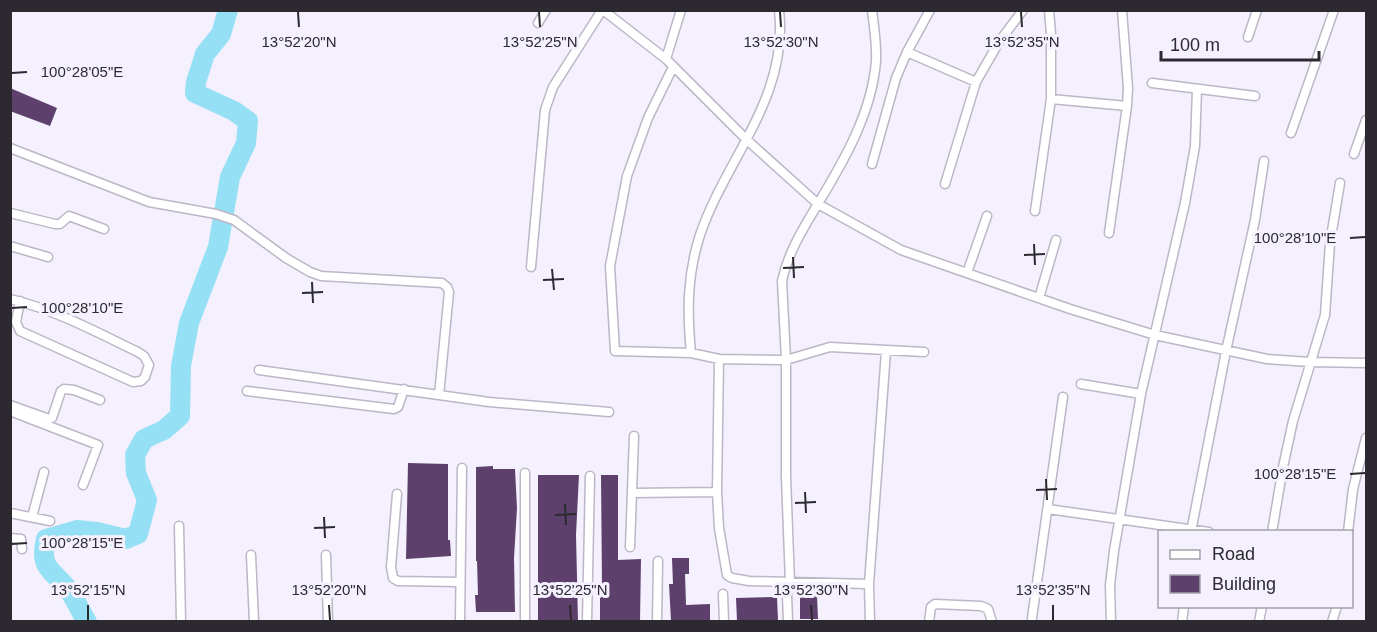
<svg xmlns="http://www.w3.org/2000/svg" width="1377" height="632" font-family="Helvetica,sans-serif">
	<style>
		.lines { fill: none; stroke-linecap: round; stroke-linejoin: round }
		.river { stroke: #95e0f4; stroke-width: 20 }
		.building { fill: #5d406c }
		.minor-casing { stroke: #bcb6c6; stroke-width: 11 }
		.minor { stroke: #fff; stroke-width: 8 }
		.ticks { fill: none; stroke: #2c2a30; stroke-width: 2 }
		.ticks-label { font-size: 15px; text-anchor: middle; fill: #2c2a30; stroke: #f4f0fd; stroke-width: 6; stroke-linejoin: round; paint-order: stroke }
	</style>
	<rect width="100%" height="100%" fill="#f4f0fd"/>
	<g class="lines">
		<path class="river" d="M87 622C81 612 76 601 70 592 54 570 38 570 46 539L77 530 97 532 126 539 138 534 147 500 136 473 135 455 144 439 164 430 180 416 181 366 189 323 218 247 230 177 246 143 248 121 234 111 195 93 196 82 205 54 221 34 228 10"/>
	</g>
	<path class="building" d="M10 88 57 108 50 126 10 111Z
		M408 463 448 464V540H450L451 556 406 559Z
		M493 466V469H515L517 508 514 558 515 612H476L475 595H478L477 561H476V467Z
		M538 475H579L576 535 578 621H538Z
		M601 475H618V560L641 559 640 621H600V586H602Z
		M672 558H689V574H685L686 605 710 604V620L671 621 669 584H673Z
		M800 595H817L818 619H800Z
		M777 597 778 620 737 621 736 598Z"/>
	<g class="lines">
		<defs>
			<path id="minor" d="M603 10 666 59 747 140 818 204 901 250 1070 309 1155 335 1267 359 1310 362 1366 363
				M538 23 546 10
				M1248 37 1257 10
				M907 52 976 82
				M666 59 681 10
				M673 67 648 118 627 176 610 266 615 351 691 353 719 359 786 360 830 347 924 352
				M1152 83 1255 96
				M1051 99 1127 106
				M1291 133 1334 10
				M10 148 149 202 216 214 234 220 286 258 310 272 321 276 442 283 447 287 449 292 439 395 259 370
				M1354 154 1366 120
				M872 164 896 78 907 52 930 10
				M945 184 976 82 999 42 1023 10
				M1035 211 1051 99V34L1049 10
				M10 213 55 224H60L69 216 104 229
				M1109 233 1127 106 1128 88 1122 10
				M10 246 48 257
				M531 267 545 110 553 87 602 10
				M967 273 987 216
				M1039 298 1056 240
				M10 299C56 310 96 332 138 352L144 356 149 365 145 377 141 381 133 382 20 331 16 322 20 301
				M691 353C687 312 687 275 700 235 726 158 789 98 779 10
				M719 359 717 492 719 528 727 575 732 578 749 581 869 584
				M1081 384 1141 394
				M247 391 394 409 398 407 404 389
				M439 395 489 402 609 412
				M10 405 49 419 52 418 61 391 64 389 74 390 100 400
				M10 411 98 445 83 485
				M525 473V622
				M632 493 717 492
				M397 494 391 567 393 578 398 581 459 582
				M1048 509 1209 532
				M10 513 50 521
				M32 517 44 472
				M179 526 181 622
				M1191 532 1226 351 1255 220 1264 161
				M1272 532 1283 467 1293 421 1325 315 1330 243 1340 183
				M1348 532 1353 489 1366 438
				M10 538 21 539 22 549
				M630 547 634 436
				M251 555 254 622
				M326 555 328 622
				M790 583 786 477V360L782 281C788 252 804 227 819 202 845 159 872 112 876 61 877 45 874 27 872 10
				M723 594 724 622
				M787 594 788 622
				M1032 618 1063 397
				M460 622 462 468
				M587 622 590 476
				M657 622 658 561
				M870 622 869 584 886 351
				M929 622 931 607 935 604 981 606 988 609 992 622
				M1111 622 1110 585 1114 551 1141 394 1185 203 1195 146 1197 89
				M1182 622 1184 606
				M1259 622 1262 606
				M1332 622 1337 606"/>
		</defs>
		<use href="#minor" class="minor-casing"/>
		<use href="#minor" class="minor"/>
	</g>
	<path class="ticks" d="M298 12 299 27M539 12 540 27M780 12 781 27M1021 12 1022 27M12 73 27 72M1350 238 1365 237M1034 244 1035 265M1024 255 1045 254M793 257 794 278M783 268 804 267M552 269 554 290M543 280 564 279M312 282 313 303M302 293 323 292M12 308 27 307M1350 474 1365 473M1046 479 1047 500M1036 490 1057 489M805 492 806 513M795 503 816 502M565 504 566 525M555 515 576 514M324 517 325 538M314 528 335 527M12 544 27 543M88 605V620M329 605 330 620M570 605 571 620M811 605 812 620M1053 605V620"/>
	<g class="ticks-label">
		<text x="299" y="47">13°52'20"N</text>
		<text x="540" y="47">13°52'25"N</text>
		<text x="781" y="47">13°52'30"N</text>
		<text x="1022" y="47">13°52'35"N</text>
		<text x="82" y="77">100°28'05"E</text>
		<text x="1295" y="243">100°28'10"E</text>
		<text x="82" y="313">100°28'10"E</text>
		<text x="1295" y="479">100°28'15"E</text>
		<text x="82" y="548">100°28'15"E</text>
		<text x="88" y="595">13°52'15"N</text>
		<text x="329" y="595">13°52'20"N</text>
		<text x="570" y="595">13°52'25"N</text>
		<text x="811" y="595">13°52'30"N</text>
		<text x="1053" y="595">13°52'35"N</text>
	</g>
	<rect width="1377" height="632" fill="none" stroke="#2c2a30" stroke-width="24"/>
	<rect x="1158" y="530" width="195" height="78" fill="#f4f0fd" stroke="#a4a1ab" stroke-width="1.5"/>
	<rect x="1170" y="550" width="30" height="9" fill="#ffffff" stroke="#a4a1ab" stroke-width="1.5"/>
	<text x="1212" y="560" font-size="18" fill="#2c2a30">Road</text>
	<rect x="1170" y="575" width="30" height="18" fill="#5d406c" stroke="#a4a1ab" stroke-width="1.5"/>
	<text x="1212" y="590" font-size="18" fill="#2c2a30">Building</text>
	<path d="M1161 51v9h158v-9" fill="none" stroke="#2c2a30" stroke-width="3"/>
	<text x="1170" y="51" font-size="18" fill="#2c2a30" stroke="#f4f0fd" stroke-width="4.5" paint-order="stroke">100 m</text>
</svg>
